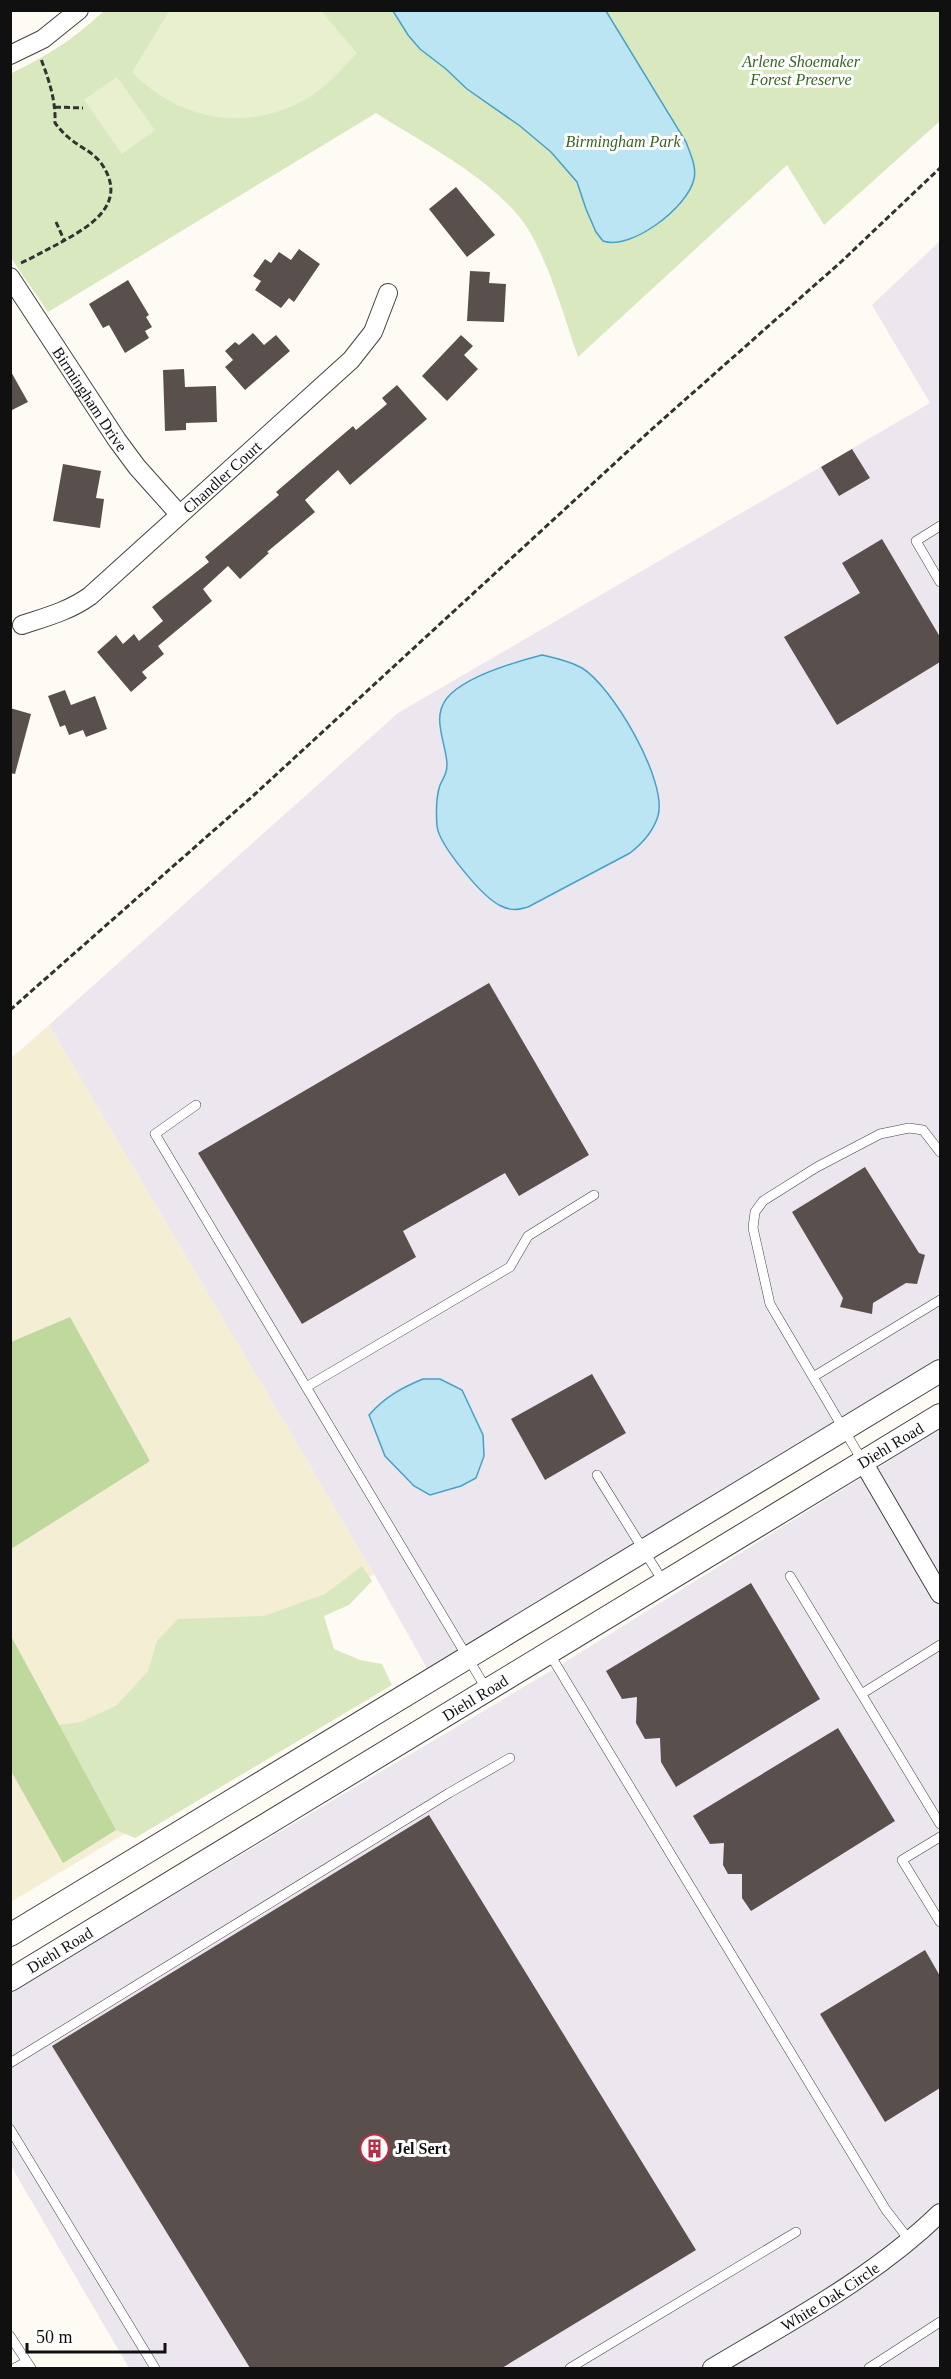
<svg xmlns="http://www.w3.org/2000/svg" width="951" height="2379" font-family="Georgia,serif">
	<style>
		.industrial { fill: #ece6ee }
		.farmland { fill: #f4eed5 }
		.green { fill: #d9e8be }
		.forest { fill: #bfd89e }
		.pitch { fill: #e8f0d0 }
		.water { fill: #bbe5f3; stroke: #46a1c7; stroke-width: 1.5 }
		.building { fill: #59504d }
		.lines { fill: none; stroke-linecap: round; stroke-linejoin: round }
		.service-casing { stroke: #434343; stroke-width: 10 }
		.minor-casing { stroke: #434343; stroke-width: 20 }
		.tertiary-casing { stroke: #434343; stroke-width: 24 }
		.path { stroke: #323232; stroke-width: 3; stroke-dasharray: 6 3; stroke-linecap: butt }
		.service { stroke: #fff; stroke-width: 9 }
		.minor { stroke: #fff; stroke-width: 18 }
		.tertiary { stroke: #fff; stroke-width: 22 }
		.labels { text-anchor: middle; stroke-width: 6; stroke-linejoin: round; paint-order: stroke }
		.park-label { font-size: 16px; font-style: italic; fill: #386623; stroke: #fff }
		.street-label { font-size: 16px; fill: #101010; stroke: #fff }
		.poi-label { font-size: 16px; font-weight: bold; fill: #101010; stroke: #fff; text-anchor: start }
	</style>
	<rect width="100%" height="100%" fill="#fefbf4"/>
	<path class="industrial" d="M940 241V1358L428 1670 374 1574 49 1025 398 713 930 403 872 305Z
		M940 1429V2368H129L11 2166 10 1992 549 1672Z"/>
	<path class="farmland" d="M49 1025 374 1574 183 1691 154 1816 11 1902 10 1059Z"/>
	<path class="green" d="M104 11H940V121L824 225 787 165 578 357C564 317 550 265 528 229 499 182 423 143 376 113L48 312 11 258 10 74C49 55 72 40 104 11Z
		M362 1566 372 1581 349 1605 324 1616 334 1649 360 1660 382 1664 392 1685 135 1838 116 1830 59 1725 81 1722 117 1705 148 1671 157 1641 178 1619 264 1616 325 1594Z"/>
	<path class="forest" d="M70 1317 150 1461 11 1549V1342Z
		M11 1636 116 1830 63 1863 11 1771Z"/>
	<path class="pitch" d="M169 11H321L357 53C344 67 332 81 317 92 256 134 182 124 132 72Z
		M117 77 155 130 122 154 84 100Z"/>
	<path class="water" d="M393 11H606L686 142C690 153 697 167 694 179 688 207 631 251 603 241L596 232 586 209 577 182 551 152 520 126 467 89 446 69 420 49 408 35Z
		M542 655C555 658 570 661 582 668 612 686 668 781 658 816 653 832 643 843 630 853L528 907C518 910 511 911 501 906 483 898 439 845 437 826 436 813 436 797 440 785 444 777 447 773 447 764 446 742 431 718 447 698 465 676 515 662 542 655Z
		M423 1379H440L462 1390 483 1435 484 1456 476 1478 461 1486 430 1495 414 1486 385 1456 369 1415C385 1397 401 1388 423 1379Z"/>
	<path class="building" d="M456 187 495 235 467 257 429 209Z
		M299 249 320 264 294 302 289 298 281 308 255 290 261 281 253 276 265 259 271 263 279 252 291 260Z
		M470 271 490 272 489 283 506 284 504 322 467 321Z
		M128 280 149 315 146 317 152 327 145 331 149 338 125 353 109 325 103 328 89 304Z
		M253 333 264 345 276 335 290 351 245 390 225 367 233 360 225 351 235 342 239 345Z
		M461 335 473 346 464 355 478 369 447 401 422 376Z
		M184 369 185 387 216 386 217 422 186 423V430L165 431 163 370Z
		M10 370 28 402 10 411Z
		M397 385 427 419 350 485 338 470 305 500 315 512 267 552 269 553 240 579 228 566 203 589 212 601 158 646 164 654 142 672 147 678 131 692 97 652 116 635 123 644 134 634 139 641 163 621 152 607 209 562 205 557 279 495 276 492 353 426 356 430 387 404 382 398Z
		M852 449 870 478 839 496 821 467Z
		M63 464 101 471 96 498 104 499 100 528 53 521Z
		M882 539 940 637V662L837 725 784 637 860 593 842 563Z
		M65 690 71 705 95 696 107 729 86 737 83 730 69 735 65 725 60 727 48 696Z
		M10 708 31 714 15 774 10 773Z
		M489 983 589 1155 519 1196 505 1173 403 1231 416 1257 302 1324 198 1153Z
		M865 1167 919 1253 925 1255 917 1284 906 1283 873 1303 872 1314 840 1307 843 1298 792 1212Z
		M592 1374 626 1433 545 1480 511 1419Z
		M751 1583 820 1699 676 1787 661 1762 660 1738 645 1739 636 1723 637 1697 622 1699 606 1671Z
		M838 1728 895 1821 751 1911 742 1898V1874H728L723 1865 724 1843 710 1844 693 1816Z
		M429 1815 696 2250 502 2368H250L52 2046Z
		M925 1950 940 1976V2088L885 2122 820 2014Z"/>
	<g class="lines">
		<defs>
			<path id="service" d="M940 526 916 541 940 582
				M196 1105 155 1134 487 1690
				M813 1377 940 1300
				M308 1386 510 1267 528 1236 594 1195
				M863 1462 770 1304 753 1228 755 1212 763 1201 817 1167 880 1134 909 1128 923 1130 940 1152
				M597 1475 664 1583
				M790 1576 940 1824
				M549 1653 886 2210 910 2241
				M863 1693 940 1645
				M940 1837 902 1860 940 1922
				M10 2063 449 1793 510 1758
				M10 2129 155 2368
				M10 2336 31 2368
				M15 2368 26 2362
				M570 2368 796 2232
				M869 2368 940 2322"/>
			<g id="minor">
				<path d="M10 55 43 39 79 10"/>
				<path id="s1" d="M10 277 117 440 137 467 179 514"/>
				<path id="s2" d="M22 625C46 617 69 611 90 596L351 360 373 332 388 293"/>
				<path d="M863 1462 940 1594"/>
				<path id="s3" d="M712 2368C791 2321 874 2277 940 2213"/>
			</g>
			<g id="tertiary">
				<path d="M10 1935 940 1371"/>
				<path id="s4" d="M10 1980 940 1415"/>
			</g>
		</defs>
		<use href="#service" class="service-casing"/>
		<use href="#minor" class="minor-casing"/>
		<use href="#tertiary" class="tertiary-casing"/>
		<path class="path" d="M55 107 83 108
			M56 222 64 240
			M21 263C34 257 46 250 58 244 89 227 130 204 101 163 92 151 79 147 68 137 63 133 59 128 55 123 56 101 49 80 41 59
			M10 1010 254 795 652 429 842 261 940 168"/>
		<use href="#service" class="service"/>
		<use href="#minor" class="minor"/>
		<use href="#tertiary" class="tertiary"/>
	</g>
	<defs>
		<symbol id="building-ring" viewBox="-11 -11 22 22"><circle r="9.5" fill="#fff" stroke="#ba2e44" stroke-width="1.5"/><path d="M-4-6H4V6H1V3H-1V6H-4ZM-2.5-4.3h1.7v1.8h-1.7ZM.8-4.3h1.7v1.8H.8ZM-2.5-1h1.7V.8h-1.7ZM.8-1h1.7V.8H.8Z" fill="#ba2e44"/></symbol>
	</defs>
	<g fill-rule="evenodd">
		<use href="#building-ring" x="358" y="2132" width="33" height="33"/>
	</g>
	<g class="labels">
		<g class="park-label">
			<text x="801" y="67">Arlene Shoemaker<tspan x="801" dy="18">Forest Preserve</tspan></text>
			<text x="623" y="147">Birmingham Park</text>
		</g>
		<g class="street-label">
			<text dy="6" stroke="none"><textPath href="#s1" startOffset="146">Birmingham Drive</textPath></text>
			<text dy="6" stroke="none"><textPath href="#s2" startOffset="252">Chandler Court</textPath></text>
			<text dy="6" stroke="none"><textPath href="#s4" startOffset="1030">Diehl Road</textPath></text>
			<text dy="6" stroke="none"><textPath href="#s4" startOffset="544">Diehl Road</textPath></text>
			<text dy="6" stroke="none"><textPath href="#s4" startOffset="58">Diehl Road</textPath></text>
			<text dy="6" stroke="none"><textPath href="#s3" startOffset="138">White Oak Circle</textPath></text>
		</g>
		<g class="poi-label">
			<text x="395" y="2154">Jel Sert</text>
		</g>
	</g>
	<rect width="951" height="2379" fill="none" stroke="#101010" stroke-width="24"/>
	<path d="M27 2343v9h138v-9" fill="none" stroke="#101010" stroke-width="3"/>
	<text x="36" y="2343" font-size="18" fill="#101010" stroke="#ffffff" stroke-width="4.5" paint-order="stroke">50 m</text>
</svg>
